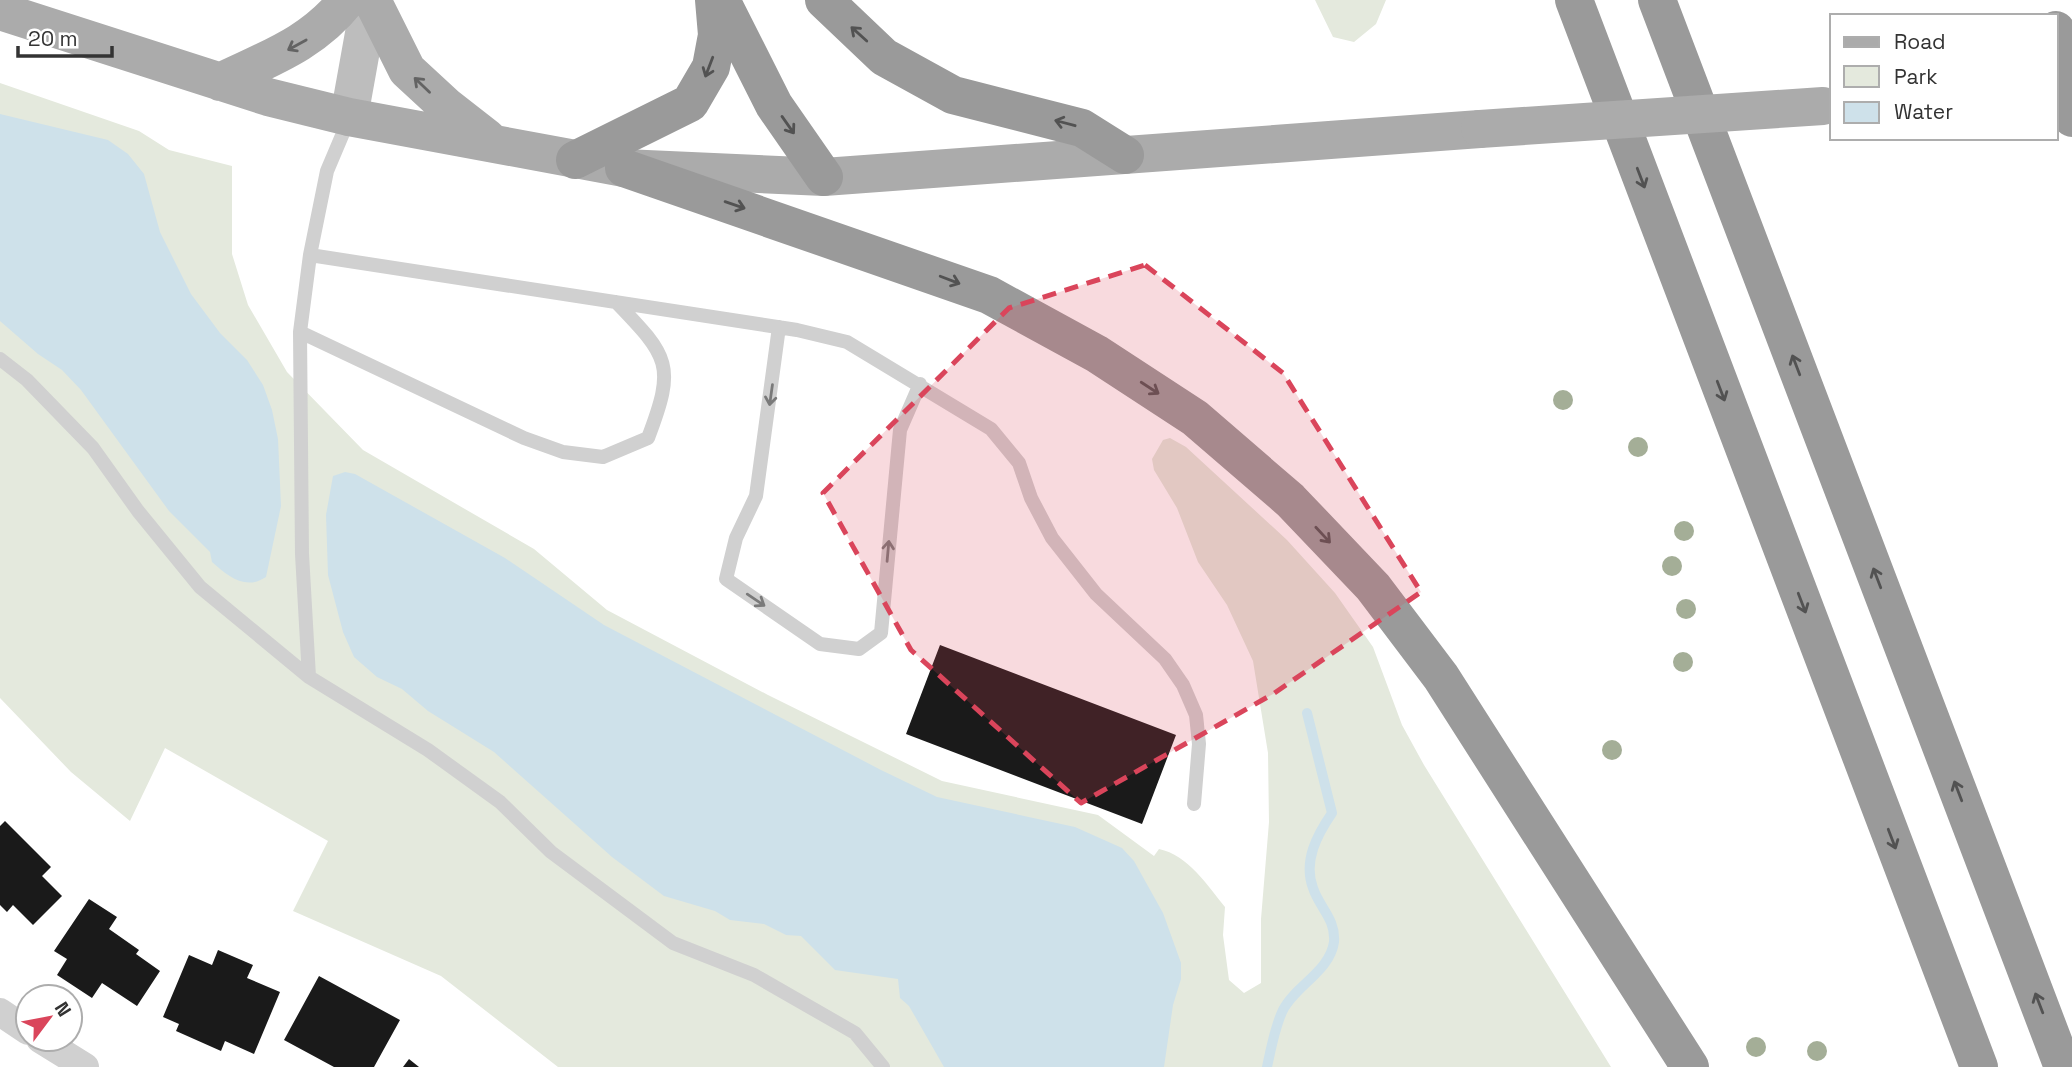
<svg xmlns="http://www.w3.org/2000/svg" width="2072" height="1067" font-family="'Space Grotesk',sans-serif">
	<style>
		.green { fill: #e4e9dd }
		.water { fill: #cee1ea }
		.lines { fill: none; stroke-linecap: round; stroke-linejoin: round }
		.stream { stroke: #cee1ea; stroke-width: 10 }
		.building { fill: #1a1a1a }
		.lane { stroke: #d0d0d0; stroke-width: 14 }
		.street { stroke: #d0d0d0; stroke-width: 28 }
		.secondary { stroke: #bdbdbd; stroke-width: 38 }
		.primary { stroke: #ababab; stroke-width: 38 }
		.highway { stroke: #9a9a9a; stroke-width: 38 }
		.primary-bridge { stroke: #ababab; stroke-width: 38 }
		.tree { fill: #a4ae97 }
		.oneway { stroke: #525252 }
		.oneway2 { stroke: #636363 }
		.oneway3 { stroke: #7a7a7a }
		.marked { fill: #da455b; fill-opacity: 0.2; stroke: #da455b; stroke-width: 5; stroke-dasharray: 14 9; stroke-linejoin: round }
	</style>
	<rect width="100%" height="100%" fill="#fff"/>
	<path class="green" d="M1315 0H1386L1376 24 1354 42 1333 37Z
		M0 83 139 131 169 150 232 166V254L248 305 287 372 363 450 534 549 607 610 768 695 942 781 1098 815 1154 856 1159 849C1188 855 1207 885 1225 907L1223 935 1229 980 1244 993 1261 983V919L1269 822 1268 753 1253 661 1227 605 1198 562 1177 508 1154 470 1152 459 1163 440 1170 438 1186 447 1287 540 1335 593 1373 647 1402 725 1424 765 1611 1067H558L441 976 293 911 328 841 165 748 130 821 71 772 0 698Z"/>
	<path class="water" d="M0 114 108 140 128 154 144 174 160 232 191 294 220 333 247 360 263 385 272 410 278 439 281 506 266 577C245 591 228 576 212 562L210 552 169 511 81 390 62 370 38 354 0 321Z
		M345 472 355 474 505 558 604 625 881 770 937 797 1075 827 1122 848 1134 861 1163 913 1181 963V979L1173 1005 1164 1067H944L909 1006 900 998 898 979 835 970 801 936 786 935 764 924 730 920 715 911 664 896 612 857 494 752 428 711 402 689 377 677 354 657 343 632 328 575 326 515 333 476Z"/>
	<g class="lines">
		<path class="stream" d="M1267 1067C1271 1049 1275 1026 1283 1010 1295 986 1330 971 1334 942 1336 919 1319 907 1313 888 1303 861 1317 835 1332 813L1307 713"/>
	</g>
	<path class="building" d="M940 645 1176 735 1142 824 906 734Z
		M5 821 51 867 42 876 62 896 33 925 13 905 7 912 0 905V826Z
		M89 899 117 917 109 929 139 950 136 954 160 971 137 1006 102 983 92 998 57 975 67 959 54 951Z
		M218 950 253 965 247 978 280 992 254 1054 225 1041 221 1051 176 1031 179 1024 163 1017 189 955 212 965Z
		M319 976 400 1020 374 1067H334L284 1040Z
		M409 1059 419 1067H403Z"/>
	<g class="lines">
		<path class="lane" d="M310 255 797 330 847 342 991 429 1019 463 1031 498 1052 538 1096 594 1165 659 1183 685 1196 715 1199 744 1194 804
			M779 327 756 496 736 538 726 579 820 644 859 649 881 633 900 430 920 384
			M300 332 524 438 563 452 603 457 648 438C676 365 669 357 616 302
			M0 359 27 380 93 448 138 511 200 587 309 677 428 750 500 802 551 852 673 943 754 975 855 1033 883 1067
			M309 677 302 554 300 332 310 255 327 171 349 119"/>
		<path class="street" d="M0 1012 28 1031
			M40 1039 85 1067"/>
		<path class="secondary" d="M349 117 370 0"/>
		<path class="primary" d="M372 0 407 70 446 106 487 138
			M0 11 268 97 349 117 624 168 824 177 1480 129
			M220 82C270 58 312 44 347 0"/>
		<path class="highway" d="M721 0 774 105 824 177
			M824 0 884 57 953 95 1082 128 1125 155
			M1574 0 1979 1067
			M1657 0 2063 1067
			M2056 30 2072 118
			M575 160 690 103 711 67 717 35 714 0
			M624 168 989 295 1097 354 1195 418 1290 500 1373 587 1441 677 1690 1067"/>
		<path class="primary-bridge" d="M1480 129 1823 106"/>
	</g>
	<g class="tree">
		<circle cx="1563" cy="400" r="10"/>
		<circle cx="1638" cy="447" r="10"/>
		<circle cx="1684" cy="531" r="10"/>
		<circle cx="1672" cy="566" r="10"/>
		<circle cx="1686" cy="609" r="10"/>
		<circle cx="1683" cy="662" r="10"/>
		<circle cx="1612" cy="750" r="10"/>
		<circle cx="1756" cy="1047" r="10"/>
		<circle cx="1817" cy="1051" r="10"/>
	</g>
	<defs><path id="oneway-shaft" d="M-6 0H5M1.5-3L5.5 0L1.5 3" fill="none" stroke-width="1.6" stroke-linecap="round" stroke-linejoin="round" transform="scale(1.75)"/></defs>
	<g class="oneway">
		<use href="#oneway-shaft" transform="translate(859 34) rotate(-138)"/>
		<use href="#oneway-shaft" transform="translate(709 67) rotate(111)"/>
		<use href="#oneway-shaft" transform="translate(1065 123) rotate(-165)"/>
		<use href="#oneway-shaft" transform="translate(788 125) rotate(55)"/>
		<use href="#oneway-shaft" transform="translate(1641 178) rotate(69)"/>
		<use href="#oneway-shaft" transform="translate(735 205) rotate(19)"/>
		<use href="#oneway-shaft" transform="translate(950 280) rotate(21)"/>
		<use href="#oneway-shaft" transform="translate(1796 365) rotate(-111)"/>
		<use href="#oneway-shaft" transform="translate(1150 388) rotate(33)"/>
		<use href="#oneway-shaft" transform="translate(1721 391) rotate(69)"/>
		<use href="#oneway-shaft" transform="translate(1323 535) rotate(47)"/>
		<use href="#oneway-shaft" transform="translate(1877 578) rotate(-111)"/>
		<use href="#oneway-shaft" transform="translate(1802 603) rotate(69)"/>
		<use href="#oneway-shaft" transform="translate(1958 791) rotate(-111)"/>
		<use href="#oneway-shaft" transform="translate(1892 839) rotate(69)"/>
		<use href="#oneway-shaft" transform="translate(2039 1003) rotate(-111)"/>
	</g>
	<g class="oneway2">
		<use href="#oneway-shaft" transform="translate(297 45) rotate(151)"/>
		<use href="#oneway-shaft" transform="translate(422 85) rotate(-136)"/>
	</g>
	<g class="oneway3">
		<use href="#oneway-shaft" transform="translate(771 395) rotate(98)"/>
		<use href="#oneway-shaft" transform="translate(888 551) rotate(-85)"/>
		<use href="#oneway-shaft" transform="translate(756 600) rotate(34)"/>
	</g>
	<path class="marked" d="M1145 265 1283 373 1421 592 1273 694 1081 803 911 650 823 493 1009 308Z"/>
	<rect x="1830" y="14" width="228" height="126" fill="#ffffff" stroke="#adadad" stroke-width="2"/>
	<rect x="1844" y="37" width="35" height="10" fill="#ababab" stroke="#adadad" stroke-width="2"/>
	<text x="1894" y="49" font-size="21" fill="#333333">Road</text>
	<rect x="1844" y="66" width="35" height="21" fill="#e4e9dd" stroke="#adadad" stroke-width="2"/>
	<text x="1894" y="84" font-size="21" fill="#333333">Park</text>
	<rect x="1844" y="102" width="35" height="21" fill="#cee1ea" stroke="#adadad" stroke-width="2"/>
	<text x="1894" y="119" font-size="21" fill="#333333">Water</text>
	<g transform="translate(49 1018) rotate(58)"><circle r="33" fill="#ffffff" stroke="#adadad" stroke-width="2"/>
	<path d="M0-5L12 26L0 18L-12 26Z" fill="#da455b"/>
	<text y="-10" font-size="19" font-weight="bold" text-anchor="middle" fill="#333333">N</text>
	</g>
	<path d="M18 46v10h94v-10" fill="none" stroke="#333333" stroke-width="3.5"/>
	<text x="28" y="46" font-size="21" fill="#333333" stroke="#ffffff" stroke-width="5" paint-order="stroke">20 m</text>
</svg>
